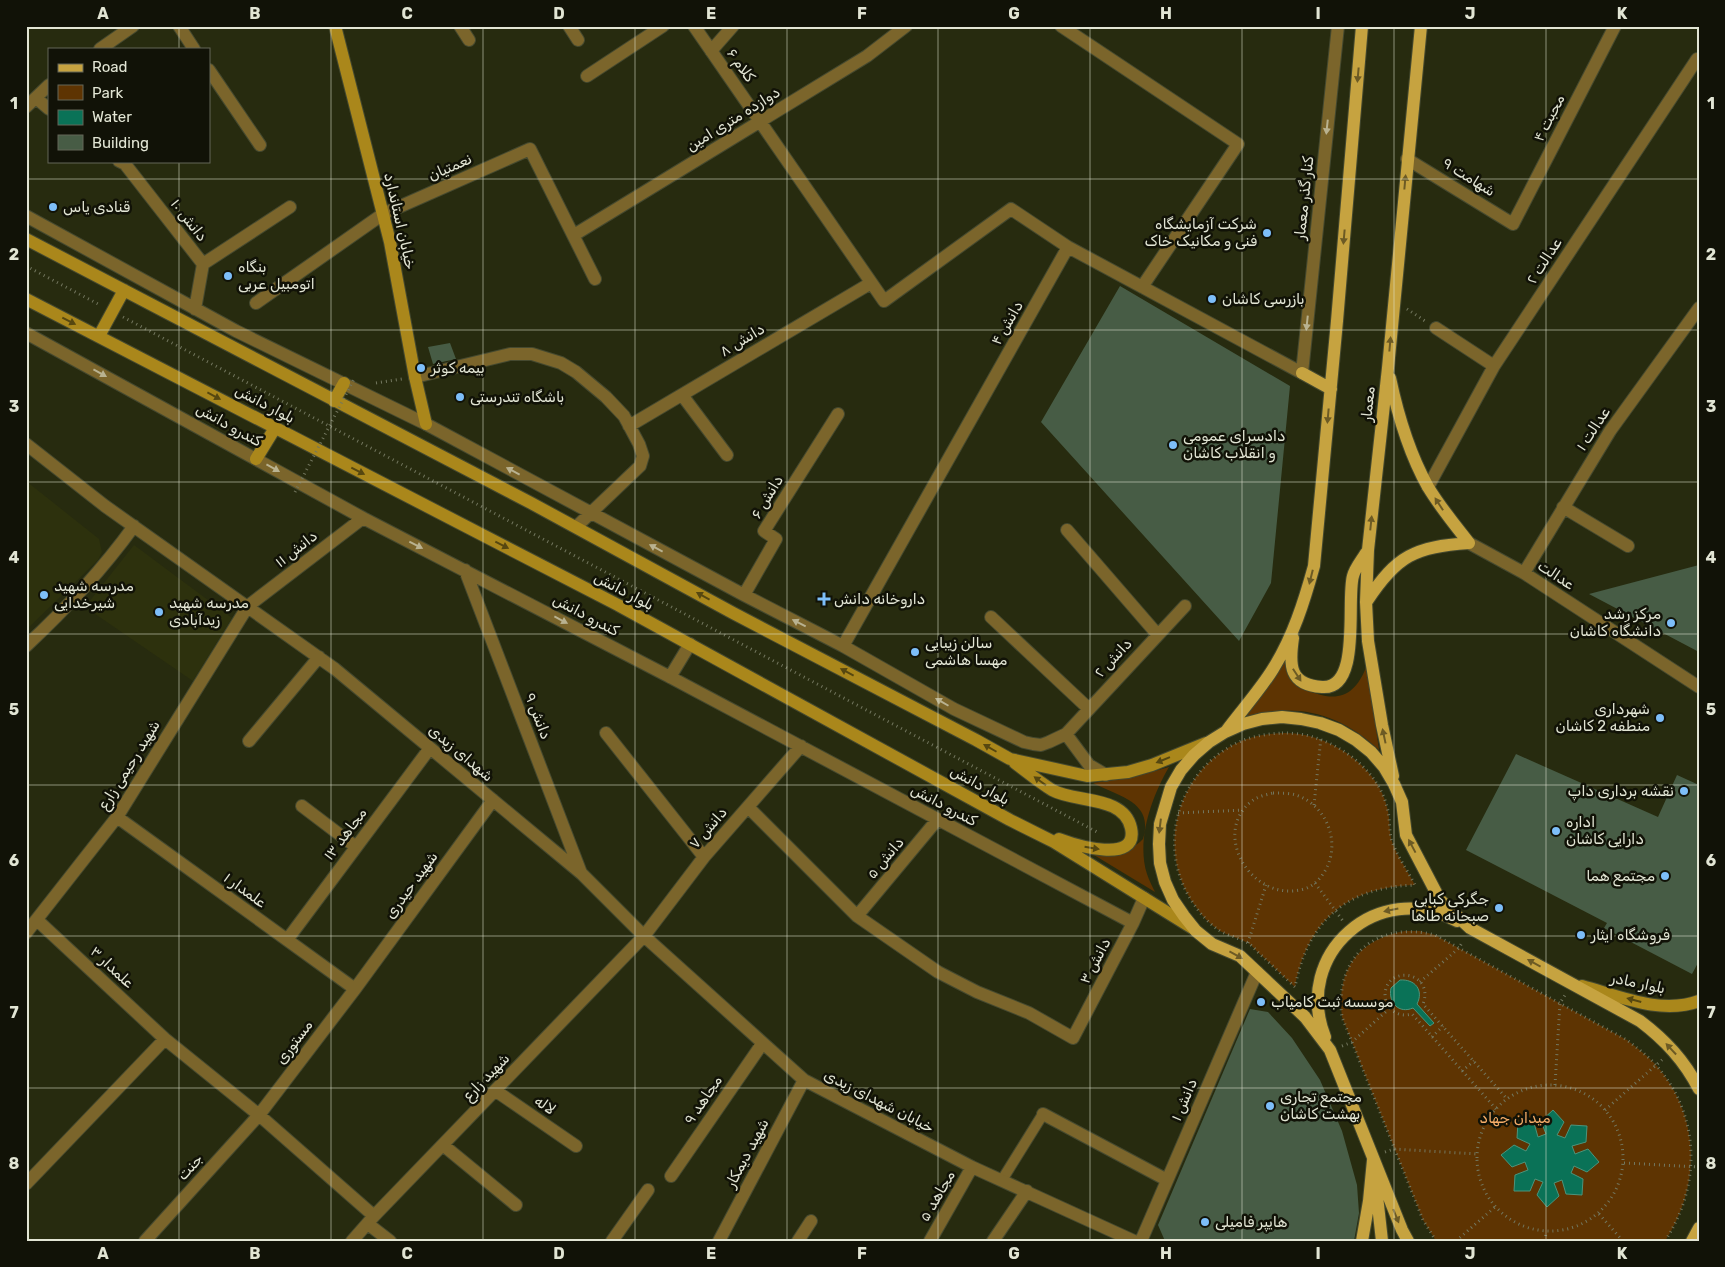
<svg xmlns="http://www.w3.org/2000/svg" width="1725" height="1267" font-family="Rubik,Vazirmatn,sans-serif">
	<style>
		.built { fill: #2d310d }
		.green { fill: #5e3402 }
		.water { fill: #0a7257; stroke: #4b947c }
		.building { fill: #475c45 }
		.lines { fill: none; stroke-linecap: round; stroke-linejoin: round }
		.lane-casing { stroke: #45492f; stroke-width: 12 }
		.street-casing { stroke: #45492f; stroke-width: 14 }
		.secondary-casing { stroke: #45492f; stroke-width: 14 }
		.primary-casing { stroke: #45492f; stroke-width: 14 }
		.path { stroke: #73775f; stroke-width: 3; stroke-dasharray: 1 4; stroke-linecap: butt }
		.lane { stroke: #7b652b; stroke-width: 10 }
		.street { stroke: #7b652b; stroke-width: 12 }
		.secondary { stroke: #aa871b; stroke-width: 12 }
		.primary { stroke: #c6a340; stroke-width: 12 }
		.path-bridge { stroke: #73775f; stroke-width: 3; stroke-dasharray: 1 4; stroke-linecap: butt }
		.oneway { fill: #6c5a24 }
		.oneway2 { fill: #b9b290 }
		.oneway3 { fill: #564710 }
		.grid { fill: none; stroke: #e2e5d4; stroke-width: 1; stroke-opacity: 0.55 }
		.poi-dot { fill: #7dbef9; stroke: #111207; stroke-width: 2 }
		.labels { text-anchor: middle; stroke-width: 5; stroke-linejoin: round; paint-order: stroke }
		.street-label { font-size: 15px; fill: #e2e5d4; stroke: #111207 }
		.poi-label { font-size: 15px; fill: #e2e5d4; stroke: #111207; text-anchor: start }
		.park-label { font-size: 15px; fill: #f5ac68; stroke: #111207 }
		.neatline { fill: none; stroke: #e2e5d4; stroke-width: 2 }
		.grid-label { font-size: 16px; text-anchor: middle; font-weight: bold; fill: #e2e5d4 }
	</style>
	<rect width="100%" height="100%" fill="#272b0f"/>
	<path class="built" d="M26 481 99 539 102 552 98 560 26 630Z
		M134 545 232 618 193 681 85 607Z"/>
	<path class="green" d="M1287 655 1302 688C1334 703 1354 700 1367 665L1379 750C1339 713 1299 703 1247 716Z
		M1282 733C1293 733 1305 734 1316 738 1347 748 1379 774 1387 807 1390 817 1389 828 1391 838 1394 851 1409 873 1415 885 1347 887 1308 920 1295 987 1284 977 1273 966 1262 956 1257 952 1253 946 1248 943 1239 938 1229 936 1220 931 1211 925 1202 916 1196 907 1156 854 1174 778 1231 746 1247 737 1264 734 1282 733Z
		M1169 767C1152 796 1136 840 1147 874 1149 880 1152 886 1155 892L1094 855C1114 855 1128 854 1143 839 1154 802 1120 797 1093 783L1134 777Z
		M1405 931H1420L1435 935 1627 1040C1637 1048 1648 1056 1656 1065 1701 1116 1701 1186 1665 1241H1436L1423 1220 1342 1017C1336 970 1358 939 1405 931Z"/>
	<path class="water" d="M1400 980C1415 979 1424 990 1417 1004L1434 1023 1430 1026 1413 1008C1399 1014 1388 1003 1391 988Z
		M1553 1110 1564 1122 1557 1135 1565 1138 1571 1125 1587 1126 1586 1142 1572 1146 1575 1154 1588 1149 1599 1162 1587 1172 1574 1166 1571 1173 1583 1179 1582 1195 1566 1194 1562 1180 1554 1183 1559 1196 1547 1207 1537 1195 1543 1182 1535 1179 1530 1191H1514L1515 1175 1528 1170 1525 1162 1512 1167 1501 1155 1514 1145 1526 1151 1530 1144 1517 1138 1518 1122 1534 1123 1538 1137 1546 1134 1541 1121Z"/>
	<path class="building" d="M1120 286 1290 386 1271 583 1239 641 1041 422Z
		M450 343 456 359 433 364 428 347Z
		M1699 565V652L1589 594Z
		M1516 754 1658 817 1677 775 1699 785V961L1692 974 1604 928 1607 923 1466 850Z
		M1250 1009 1268 1012 1292 1038 1320 1080 1342 1131 1357 1185 1359 1213 1354 1241H1165L1158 1225Z"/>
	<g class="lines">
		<defs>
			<path id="lane" d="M1002 1180 1043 1114"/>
			<path id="street" d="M179 26 194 49
				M460 26 469 40
				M569 26 578 40
				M694 26 884 301 1011 209 1068 247 1302 373 1338 26
				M1061 26 1238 144 1142 287
				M100 49 133 26
				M711 51 733 26
				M209 70 260 145
				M587 76 663 26
				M36 98 49 109
				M26 107 49 85
				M1407 159 1513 224 1615 26
				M119 161 125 164 203 264 195 309
				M26 216 236 331 426 424 744 595 843 646 954 709 1024 742 1033 744 1041 745 1049 742 1066 734 1185 606
				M574 235 867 56 906 26
				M203 264 290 207
				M256 303 383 214 530 149 595 279
				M1436 328 1494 366
				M26 333 363 518 670 677 1133 923
				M415 377 510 354H532L561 363 576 372 606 397 624 416 639 444 643 456 640 466 576 527
				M682 395 727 455
				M629 426 871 283
				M26 444 105 506 335 669 582 874 644 936 804 1080 972 1167 1134 1241
				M1428 487 1494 366 1697 59
				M1563 507 1628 546
				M1067 530 1157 634
				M1469 543 1524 573 1699 687
				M465 570 581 873
				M1524 573 1610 431 1699 308
				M744 595 776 539 764 531 838 414
				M991 617 1088 708
				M26 646C66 609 102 570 134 526
				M843 646 1068 247
				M670 677 690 644
				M606 733 704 857
				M1066 734 1089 765 1106 775
				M249 741 319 657
				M302 806 356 847
				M748 807 857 916 938 972 977 992 1029 1013 1073 1038 1133 923 1144 898
				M117 817 355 989
				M857 916 937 820
				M37 920 165 1039 259 1115 374 1216
				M26 933 117 817 248 606 363 518
				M287 940 430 748
				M496 1091 576 1146
				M1043 1114 1167 1180
				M443 1145 516 1205
				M671 1176 762 1044
				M26 1184 165 1039
				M368 1224 390 1241
				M145 1241 259 1115 355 989 493 800
				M352 1241 374 1216 644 936 704 857 801 746
				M612 1241 648 1190
				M719 1241 804 1080
				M798 1241 811 1221
				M930 1241 972 1167
				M993 1241 1027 1191
				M1141 1241 1257 972"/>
			<path id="secondary" d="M335 26 390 242 415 377 426 424
				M26 239 531 503 733 613 976 740 1010 759 1087 776 1128 772 1152 765 1206 743
				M26 299 618 605 1010 820 1054 842 1194 929
				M99 336 124 290
				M334 401 344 383
				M256 459 275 428
				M1015 763C1027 772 1039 782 1052 790 1075 803 1124 795 1131 828 1139 865 1075 845 1059 839
				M1582 986C1619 996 1661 1015 1699 1001"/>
			<path id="primary" d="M1302 373 1331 389
				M1390 378C1398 416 1409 453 1428 487 1440 507 1455 525 1469 543
				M1367 601C1397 555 1415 547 1469 543
				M1293 638C1289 665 1289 685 1322 687 1362 690 1346 600 1353 576 1355 568 1362 560 1366 553
				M1227 730C1242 710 1260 690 1273 669 1293 637 1304 602 1314 566L1337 321 1362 26
				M1393 776 1382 725 1368 641 1366 602 1368 550 1388 368 1421 26
				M1325 1037C1292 954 1378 878 1457 921
				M1376 1187 1382 1241
				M1362 1241 1369 1201 1373 1160
				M1408 1241 1402 1230 1330 1050 1305 1017 1240 956 1212 944 1196 931 1184 916 1173 900 1165 882 1160 863 1159 844 1160 824 1171 787 1181 770 1194 755 1209 742 1225 732 1243 724 1262 719 1282 717 1301 719 1320 723 1339 730 1356 740 1371 752 1384 767 1394 784 1402 802 1406 835 1440 900 1470 928 1640 1021C1665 1040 1684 1060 1699 1089
				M1692 1241 1699 1228"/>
		</defs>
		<use href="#lane" class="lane-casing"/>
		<use href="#street" class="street-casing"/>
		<use href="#secondary" class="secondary-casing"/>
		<use href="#primary" class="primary-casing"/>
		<path class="path" d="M26 266 100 305
			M1407 309 1425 321
			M123 317 1099 833
			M376 383 402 379
			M1282 733C1293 733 1305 734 1316 738 1347 748 1379 774 1387 807 1390 817 1389 828 1391 838 1394 851 1409 873 1415 885 1347 887 1308 920 1295 987 1284 977 1273 966 1262 956 1257 952 1253 946 1248 943 1239 938 1229 936 1220 931 1211 925 1202 916 1196 907 1156 854 1174 778 1231 746 1247 737 1264 734 1282 733Z
			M1273 793C1281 793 1289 793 1296 795 1326 805 1341 841 1326 869 1321 878 1314 886 1304 889 1252 904 1210 833 1252 801 1258 796 1266 795 1273 793Z
			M1314 805 1321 737
			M1178 813 1243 810
			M1315 883 1343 921
			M1248 943 1266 885
			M1420 982 1459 948 1463 941
			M1432 1037 1443 1026
			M1342 1046 1352 1042 1390 1008
			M1462 1071 1474 1061
			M1477 1158a73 73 0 1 1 146 0a73 73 0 1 1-146 0Z
			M1555 1085 1560 1003 1565 995
			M1496 1109 1412 1014C1404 1016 1396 1015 1390 1008 1386 1004 1385 999 1385 994 1387 964 1435 972 1423 1004L1507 1099
			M1605 1110 1663 1059
			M1385 1152 1394 1149 1477 1154
			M1624 1163 1699 1167
			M1599 1214 1623 1241
			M1436 1241 1423 1220 1342 1017C1334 957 1376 920 1435 935L1627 1040C1637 1048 1648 1056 1656 1065 1701 1116 1701 1186 1665 1241
			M1456 1241 1495 1207
			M1545 1241 1546 1232"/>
		<use href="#lane" class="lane"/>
		<use href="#street" class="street"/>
		<use href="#secondary" class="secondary"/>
		<use href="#primary" class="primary"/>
		<path class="path-bridge" d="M295 492 354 379"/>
	</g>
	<defs><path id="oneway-solid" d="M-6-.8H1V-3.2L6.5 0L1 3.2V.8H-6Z" transform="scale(1.25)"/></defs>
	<g class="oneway">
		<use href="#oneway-solid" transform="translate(1358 75) rotate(95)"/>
		<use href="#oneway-solid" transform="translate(1405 182) rotate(-85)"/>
		<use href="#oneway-solid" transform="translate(1344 237) rotate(95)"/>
		<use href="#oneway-solid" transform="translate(1390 344) rotate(-85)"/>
		<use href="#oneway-solid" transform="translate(1328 416) rotate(95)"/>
		<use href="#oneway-solid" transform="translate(1439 504) rotate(-123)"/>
		<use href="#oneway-solid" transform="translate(1371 523) rotate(-84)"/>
		<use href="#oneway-solid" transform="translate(1311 577) rotate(104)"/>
		<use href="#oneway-solid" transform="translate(1297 675) rotate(57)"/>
		<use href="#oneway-solid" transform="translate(1384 736) rotate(-102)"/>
		<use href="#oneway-solid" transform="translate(1160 826) rotate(97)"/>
		<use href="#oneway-solid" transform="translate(1412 846) rotate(-118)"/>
		<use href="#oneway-solid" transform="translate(1391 910) rotate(168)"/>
		<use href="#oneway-solid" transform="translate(1236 955) rotate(29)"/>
		<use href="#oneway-solid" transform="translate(1534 963) rotate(-151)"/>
		<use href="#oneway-solid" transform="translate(1671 1049) rotate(-133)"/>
		<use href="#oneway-solid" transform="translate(1396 1216) rotate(68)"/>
	</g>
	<g class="oneway2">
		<use href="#oneway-solid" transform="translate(1327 127) rotate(96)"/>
		<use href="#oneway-solid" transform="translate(1307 323) rotate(96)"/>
		<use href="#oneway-solid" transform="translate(100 373) rotate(29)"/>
		<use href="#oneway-solid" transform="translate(273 468) rotate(29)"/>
		<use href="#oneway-solid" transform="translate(513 471) rotate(-152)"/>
		<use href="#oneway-solid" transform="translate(416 545) rotate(27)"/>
		<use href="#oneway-solid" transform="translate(656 548) rotate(-152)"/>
		<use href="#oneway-solid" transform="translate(561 620) rotate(28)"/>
		<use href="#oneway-solid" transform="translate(799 623) rotate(-153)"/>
		<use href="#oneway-solid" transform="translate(942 702) rotate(-150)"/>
	</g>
	<g class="oneway3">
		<use href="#oneway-solid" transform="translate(69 321) rotate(27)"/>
		<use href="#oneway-solid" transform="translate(214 396) rotate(28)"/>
		<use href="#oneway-solid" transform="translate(358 471) rotate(27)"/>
		<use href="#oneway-solid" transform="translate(502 545) rotate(27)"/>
		<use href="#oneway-solid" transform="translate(703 596) rotate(-151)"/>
		<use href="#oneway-solid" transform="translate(847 672) rotate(-152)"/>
		<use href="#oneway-solid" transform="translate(990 748) rotate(-150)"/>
		<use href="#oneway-solid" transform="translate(1163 760) rotate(158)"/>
		<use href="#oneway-solid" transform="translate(1040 781) rotate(-144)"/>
		<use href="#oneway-solid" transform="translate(1092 848) rotate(9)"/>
		<use href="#oneway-solid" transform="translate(1634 1000) rotate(-165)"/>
	</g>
	<path class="grid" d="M179 26V49M331 26V1241M483 26V1241M635 26V1241M787 26V1241M938 26V1241M1090 26V1241M1242 26V1241M1394 26V1241M1546 26V1241M179 161V1241M26 179H1699M26 330H1699M26 482H1699M26 634H1699M26 785H1699M26 936H1699M26 1088H1699"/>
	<g class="poi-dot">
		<circle cx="53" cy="207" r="5"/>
		<circle cx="1267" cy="233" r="5"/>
		<circle cx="228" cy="276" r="5"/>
		<circle cx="1212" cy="299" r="5"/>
		<circle cx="421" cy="368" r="5"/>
		<circle cx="460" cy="397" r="5"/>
		<circle cx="1173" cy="445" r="5"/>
		<circle cx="44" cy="595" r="5"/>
		<path d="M821.5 591.5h5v5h5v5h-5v5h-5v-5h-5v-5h5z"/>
		<circle cx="159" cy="612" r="5"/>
		<circle cx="1671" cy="623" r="5"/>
		<circle cx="915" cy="652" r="5"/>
		<circle cx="1660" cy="718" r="5"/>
		<circle cx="1684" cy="791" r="5"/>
		<circle cx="1556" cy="831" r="5"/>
		<circle cx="1665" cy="876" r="5"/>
		<circle cx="1499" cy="908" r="5"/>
		<circle cx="1581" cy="935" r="5"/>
		<circle cx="1261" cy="1002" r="5"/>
		<circle cx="1270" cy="1106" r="5"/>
		<circle cx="1205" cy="1222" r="5"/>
	</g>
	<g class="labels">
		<g class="street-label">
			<text transform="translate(741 65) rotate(55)" y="5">کلام ۶</text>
			<text transform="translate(1549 118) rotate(-63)" y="5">محبت ۴</text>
			<text transform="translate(733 119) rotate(-32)" y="5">دوازده متری امین</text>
			<text transform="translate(450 167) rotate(-24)" y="5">نعمتیان</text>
			<text transform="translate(1469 177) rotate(32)" y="5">شهامت ۹</text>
			<text transform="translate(1304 198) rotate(-84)" y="5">کنار گذر معمار</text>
			<text transform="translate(189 220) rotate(52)" y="5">دانش ۱۰</text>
			<text transform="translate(400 221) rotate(77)" y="5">خیابان استاندارد</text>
			<text transform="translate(1544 261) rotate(-57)" y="5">عدالت ۲</text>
			<text transform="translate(1007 323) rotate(-60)" y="5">دانش ۴</text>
			<text transform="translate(742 340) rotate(-31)" y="5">دانش ۸</text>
			<text transform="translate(265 404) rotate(28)" y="5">بلوار دانش</text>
			<text transform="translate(1368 404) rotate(-84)" y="5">معمار</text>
			<text transform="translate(229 425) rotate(29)" y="5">کندرو دانش</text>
			<text transform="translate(1593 429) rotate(-57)" y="5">عدالت ۱</text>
			<text transform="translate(767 497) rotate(-59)" y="5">دانش ۶</text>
			<text transform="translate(296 549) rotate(-38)" y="5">دانش ۱۱</text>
			<text transform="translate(1556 575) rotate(33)" y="5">عدالت</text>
			<text transform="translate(624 591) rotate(28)" y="5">بلوار دانش</text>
			<text transform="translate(586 615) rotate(28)" y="5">کندرو دانش</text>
			<text transform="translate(1113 658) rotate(-47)" y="5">دانش ۲</text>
			<text transform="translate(538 716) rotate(69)" y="5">دانش ۹</text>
			<text transform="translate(461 753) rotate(40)" y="5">شهدای زیدی</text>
			<text transform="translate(129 765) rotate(-58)" y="5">شهید رحیمی زارع</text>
			<text transform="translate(980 785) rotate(29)" y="5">بلوار دانش</text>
			<text transform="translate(944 805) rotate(28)" y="5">کندرو دانش</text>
			<text transform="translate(708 828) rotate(-49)" y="5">دانش ۷</text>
			<text transform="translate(345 834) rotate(-53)" y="5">مجاهد ۱۳</text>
			<text transform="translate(885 858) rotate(-50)" y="5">دانش ۵</text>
			<text transform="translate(411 885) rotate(-54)" y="5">شهید حیدری</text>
			<text transform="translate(245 890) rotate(36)" y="5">علمدار ۱</text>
			<text transform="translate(1095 961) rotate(-62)" y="5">دانش ۳</text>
			<text transform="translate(112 967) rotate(43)" y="5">علمدار ۳</text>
			<text transform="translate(1638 983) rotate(12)" y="5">بلوار مادر</text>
			<text transform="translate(294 1042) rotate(-53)" y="5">مستوری</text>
			<text transform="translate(486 1077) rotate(-46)" y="5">شهید زارع</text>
			<text transform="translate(703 1100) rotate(-56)" y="5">مجاهد ۹</text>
			<text transform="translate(1184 1100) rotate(-67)" y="5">دانش ۱</text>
			<text transform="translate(879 1101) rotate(27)" y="5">خیابان شهدای زیدی</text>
			<text transform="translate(545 1105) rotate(35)" y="5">لاله</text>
			<text transform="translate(747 1153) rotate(-62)" y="5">شهید دیمکار</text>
			<text transform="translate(190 1167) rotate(-48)" y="5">جنت</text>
			<text transform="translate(937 1196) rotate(-60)" y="5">مجاهد ۵</text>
		</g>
		<g class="poi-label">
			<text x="63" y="212">قنادی یاس</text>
			<text x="1257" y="229" text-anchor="end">شرکت آزمایشگاه<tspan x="1257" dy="17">فنی و مکانیک خاک</tspan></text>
			<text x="238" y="272">بنگاه<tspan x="238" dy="17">اتومبیل عربی</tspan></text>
			<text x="1222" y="304">بازرسی کاشان</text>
			<text x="431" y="373">بیمه کوثر</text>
			<text x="470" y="402">باشگاه تندرستی</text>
			<text x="1183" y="441">دادسرای عمومی<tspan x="1183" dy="17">و انقلاب کاشان</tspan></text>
			<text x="54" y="591">مدرسه شهید<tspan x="54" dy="17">شیرخدایی</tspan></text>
			<text x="834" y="604">داروخانه دانش</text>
			<text x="169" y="608">مدرسه شهید<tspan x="169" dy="17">زیدآبادی</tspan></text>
			<text x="1661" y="619" text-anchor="end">مرکز رشد<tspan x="1661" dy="17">دانشگاه کاشان</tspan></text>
			<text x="925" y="648">سالن زیبایی<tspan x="925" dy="17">مهسا هاشمی</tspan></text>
			<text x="1650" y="714" text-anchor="end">شهرداری<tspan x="1650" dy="17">منطفه 2 کاشان</tspan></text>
			<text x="1674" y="796" text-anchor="end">نقشه برداری داپ</text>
			<text x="1566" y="827">اداره<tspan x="1566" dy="17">دارایی کاشان</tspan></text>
			<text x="1655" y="881" text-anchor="end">مجتمع هما</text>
			<text x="1489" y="904" text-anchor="end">جگرکی کبابی<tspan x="1489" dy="17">صبحانه طاها</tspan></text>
			<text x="1591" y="940">فروشگاه ایثار</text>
			<text x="1271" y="1007">موسسه ثبت کامیاب</text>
			<text x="1280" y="1102">مجتمع تجاری<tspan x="1280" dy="17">بهشت کاشان</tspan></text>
			<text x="1215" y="1227">هایپر فامیلی</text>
		</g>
		<g class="park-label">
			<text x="1515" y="1123">میدان جهاد</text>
		</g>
	</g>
	<rect width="1725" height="1267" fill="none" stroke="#111207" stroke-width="55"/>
	<rect x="48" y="48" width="162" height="115" fill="#111207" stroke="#656659"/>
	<rect x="58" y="64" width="25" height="8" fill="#c6a340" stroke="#656659"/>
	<text x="92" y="72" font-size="15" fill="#e2e5d4">Road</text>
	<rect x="58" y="85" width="25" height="15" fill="#5e3402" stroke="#656659"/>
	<text x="92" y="98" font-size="15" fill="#e2e5d4">Park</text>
	<rect x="58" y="110" width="25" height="15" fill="#0a7257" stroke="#656659"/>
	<text x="92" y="122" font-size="15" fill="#e2e5d4">Water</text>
	<rect x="58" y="135" width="25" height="15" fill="#475c45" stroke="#656659"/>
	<text x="92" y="148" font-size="15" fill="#e2e5d4">Building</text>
	<rect x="28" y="28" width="1670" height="1212" class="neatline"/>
	<g class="grid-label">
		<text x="103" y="19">A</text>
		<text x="255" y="19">B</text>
		<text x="407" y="19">C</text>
		<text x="559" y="19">D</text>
		<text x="711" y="19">E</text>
		<text x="862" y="19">F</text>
		<text x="1014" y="19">G</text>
		<text x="1166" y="19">H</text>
		<text x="1318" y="19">I</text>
		<text x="1470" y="19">J</text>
		<text x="1622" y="19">K</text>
		<text x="14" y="109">1</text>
		<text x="1711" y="109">1</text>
		<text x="14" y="260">2</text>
		<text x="1711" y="260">2</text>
		<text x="14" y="412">3</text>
		<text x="1711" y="412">3</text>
		<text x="14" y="563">4</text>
		<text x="1711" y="563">4</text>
		<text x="14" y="715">5</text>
		<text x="1711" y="715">5</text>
		<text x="14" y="866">6</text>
		<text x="1711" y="866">6</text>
		<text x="14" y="1018">7</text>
		<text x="1711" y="1018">7</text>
		<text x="14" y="1169">8</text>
		<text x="1711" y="1169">8</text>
		<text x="103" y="1259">A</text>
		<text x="255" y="1259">B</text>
		<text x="407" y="1259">C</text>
		<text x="559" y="1259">D</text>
		<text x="711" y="1259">E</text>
		<text x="862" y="1259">F</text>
		<text x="1014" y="1259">G</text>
		<text x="1166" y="1259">H</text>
		<text x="1318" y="1259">I</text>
		<text x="1470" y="1259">J</text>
		<text x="1622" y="1259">K</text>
	</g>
</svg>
